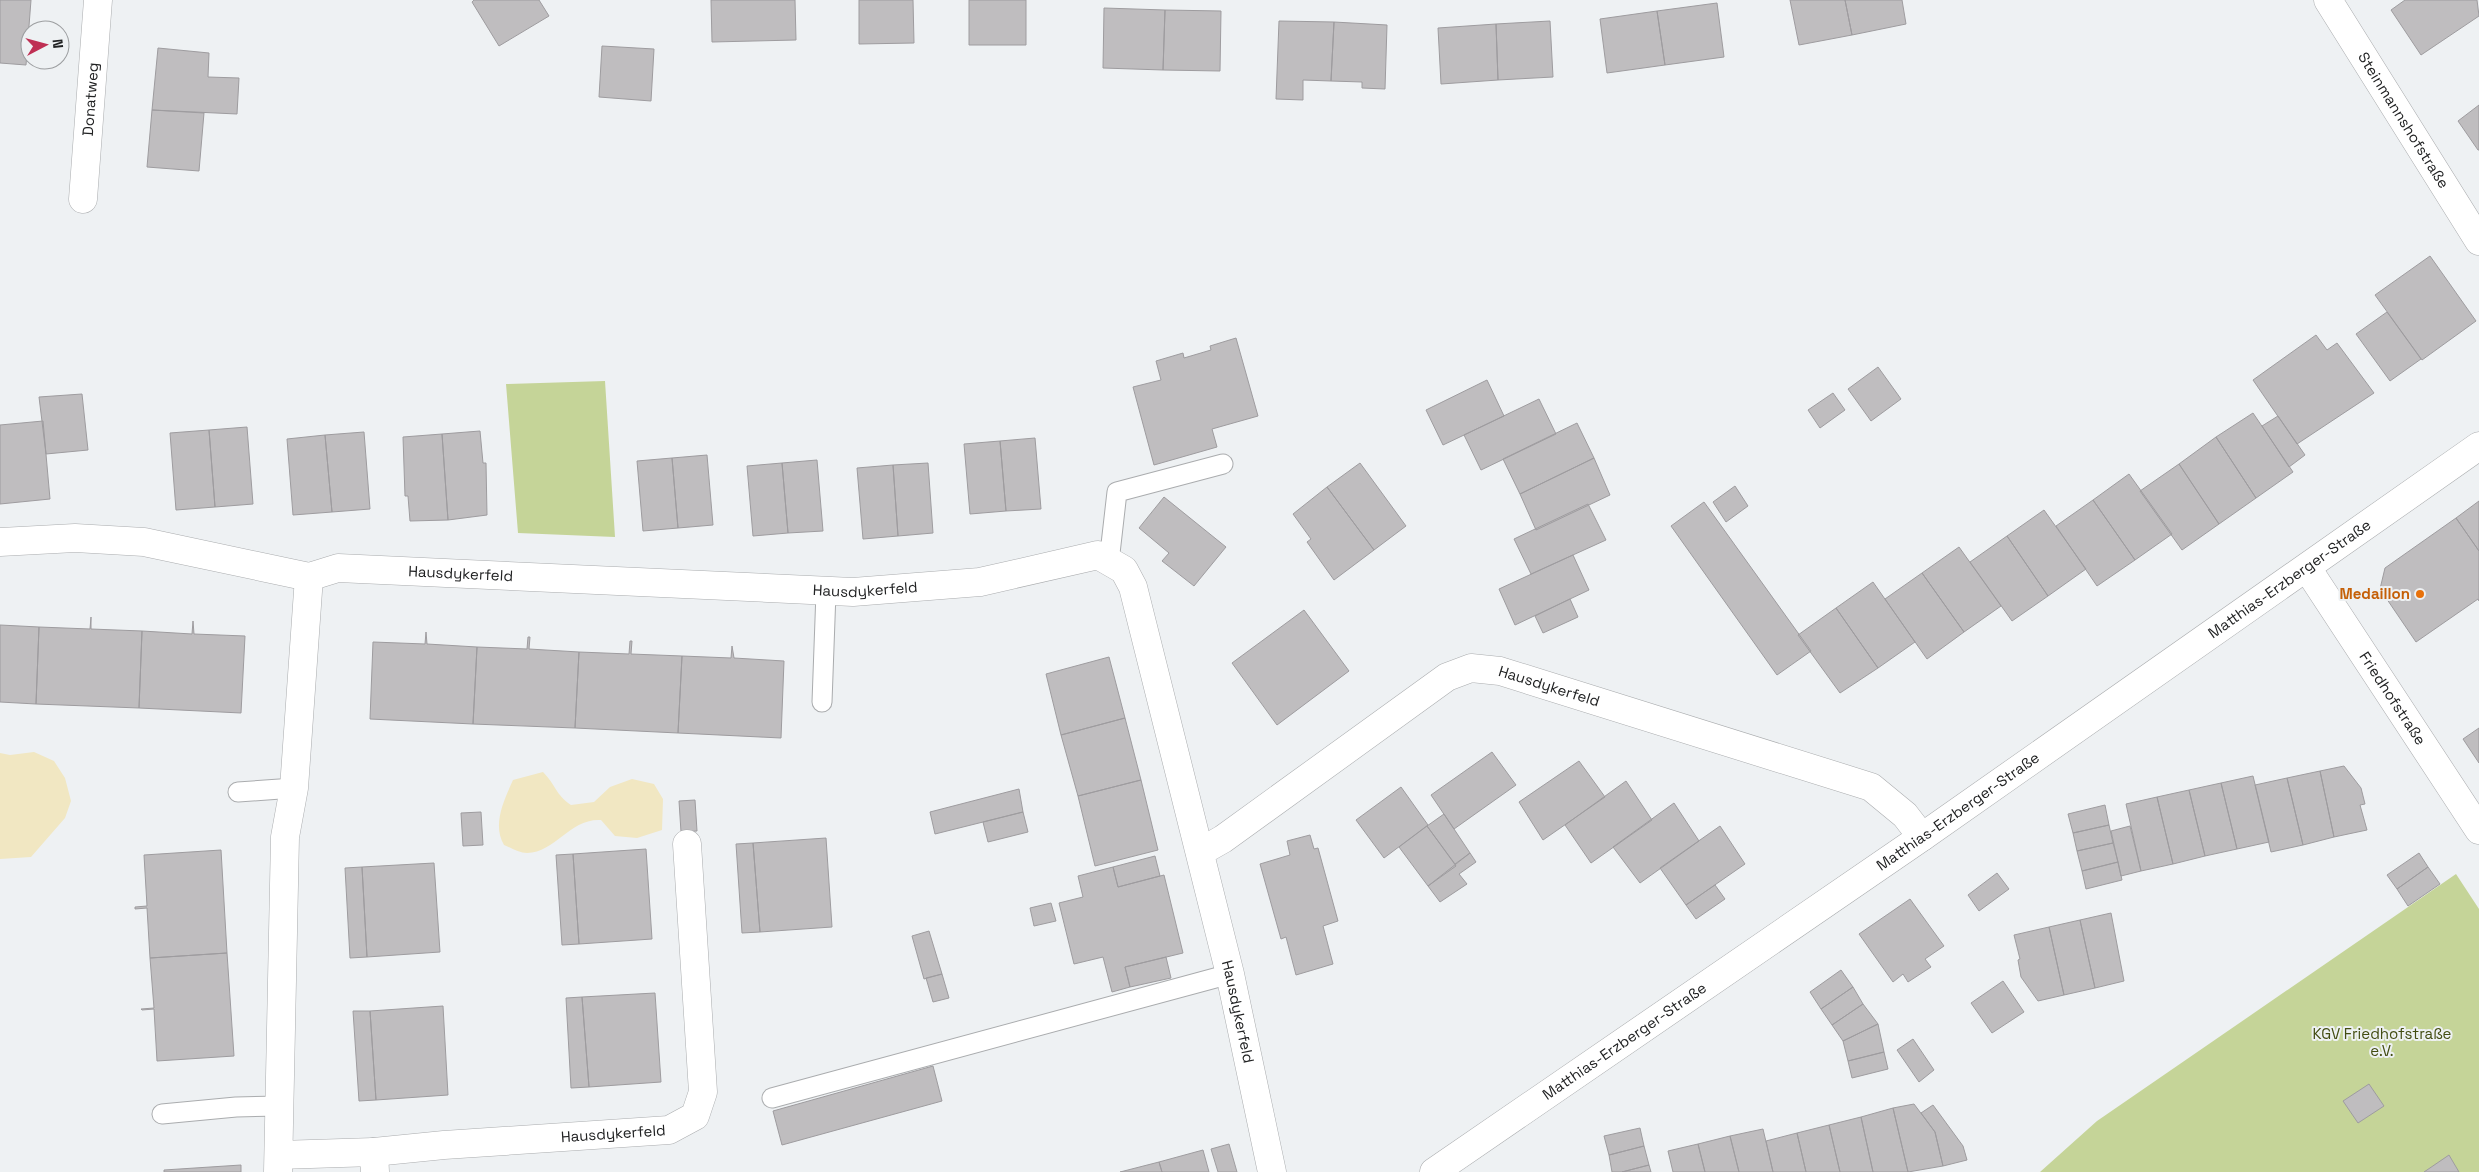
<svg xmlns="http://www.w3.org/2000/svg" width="2479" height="1172" font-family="'Space Grotesk',sans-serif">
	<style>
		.green { fill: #c5d498 }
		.sand { fill: #f1e7c2 }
		.building { fill: #bfbdbf; stroke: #9e9c9f }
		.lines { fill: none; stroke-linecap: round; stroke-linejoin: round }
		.lane-casing { stroke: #aaacae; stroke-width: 21 }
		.street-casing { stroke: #aaacae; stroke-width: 29 }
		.secondary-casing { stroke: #aaacae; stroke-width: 29 }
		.lane { stroke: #fff; stroke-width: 19 }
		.street { stroke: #fff; stroke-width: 28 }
		.secondary { stroke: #fff; stroke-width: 28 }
		.food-dot { fill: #e8710a; stroke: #eef1f3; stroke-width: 2 }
		.labels { text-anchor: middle; stroke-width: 4; stroke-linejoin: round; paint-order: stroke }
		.street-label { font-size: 15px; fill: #212223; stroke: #eef1f3 }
		.food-label { font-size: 15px; font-weight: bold; fill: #c56008; stroke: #eef1f3; text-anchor: end }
		.park-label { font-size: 15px; fill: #434d12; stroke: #eef1f3 }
	</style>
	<rect width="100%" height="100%" fill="#eef1f3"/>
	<path class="green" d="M605 381 615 537 518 533 506 384Z
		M2456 874 2479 909V1172H2040L2097 1121Z"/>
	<path class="sand" d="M34 752 54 761 65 778 71 801 65 818 31 857 0 859V753L10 755Z
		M543 772C556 785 555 794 571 805L594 802 610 787 632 779 654 784 663 799 662 830 637 838 615 836 601 820C570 818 556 852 527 853 520 853 511 848 504 845 492 825 504 800 513 780Z"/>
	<path class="building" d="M0 0H31L26 65 0 63Z
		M474 0H539L549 16 499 46 472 2Z
		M711 0H795L796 40 712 42Z
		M859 0H913L914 43 859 44Z
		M969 0H1026V45H969Z
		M1790 0H1845L1852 35 1799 45Z
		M1845 0H1902L1906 24 1852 35Z
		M2405 0H2477L2479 16 2421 55 2391 10Z
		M1717 3 1724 57 1665 65 1657 11Z
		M1104 8 1165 10 1163 70 1103 68Z
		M1165 10 1221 11 1220 71 1163 70Z
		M1657 11 1665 65 1607 73 1600 19Z
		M1279 21 1334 22 1331 81 1303 80V100L1276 99Z
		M1550 21 1553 77 1498 80 1496 24Z
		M1334 22 1387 25 1385 89 1362 88V82L1331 81Z
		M1496 24 1498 80 1441 84 1438 28Z
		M602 46 654 49 651 101 599 97Z
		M158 48 209 53 208 77 239 78 237 114 152 110Z
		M2479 105V150H2478L2458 121Z
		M152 110 204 113 199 171 147 167Z
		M2430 256 2476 321 2422 360 2375 295Z
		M2387 312 2421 359 2390 381 2356 334Z
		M2316 335 2327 350 2337 343 2374 393 2297 444 2253 380Z
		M1236 338 1258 416 1212 429 1217 447 1154 465 1133 387 1161 380 1156 361 1183 353 1184 358 1211 350 1210 346Z
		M1878 367 1901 399 1871 421 1848 389Z
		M1487 380 1504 416 1443 445 1426 410Z
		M1833 393 1845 410 1820 428 1808 410Z
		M82 394 88 450 46 454 39 397Z
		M1539 399 1556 434 1481 470 1464 435Z
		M2253 413 2293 472 2256 498 2216 437Z
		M2278 416 2305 455 2289 467 2262 426Z
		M43 421 50 499 0 504V425Z
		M1577 423 1594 458 1520 494 1503 459Z
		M247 427 253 504 215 507 209 430Z
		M209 430 215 507 176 510 170 433Z
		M480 431 483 463H486L487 515 448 520 442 434Z
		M364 432 370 509 332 512 325 435Z
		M442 434 448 520 410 521 408 496H405L403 437Z
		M325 435 332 512 293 515 287 439Z
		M2216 437 2256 498 2219 524 2179 464Z
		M1035 438 1041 509 1006 511 1000 441Z
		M1000 441 1006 511 970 514 964 444Z
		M707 455 713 525 678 528 672 458Z
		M672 458 678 528 643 531 637 461Z
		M1594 458 1610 495 1536 530 1520 494Z
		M817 460 823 531 788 533 782 463Z
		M782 463 788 533 753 536 747 466Z
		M928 463 933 533 898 536 893 465Z
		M1360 463 1406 526 1374 550 1327 487Z
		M2179 464 2219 524 2182 550 2140 491Z
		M893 465 898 536 863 539 857 468Z
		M2129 474 2172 534 2135 560 2093 500Z
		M1735 486 1748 506 1726 522 1713 502Z
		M1327 487 1374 550 1334 580 1307 542 1311 539 1293 514Z
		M1164 497 1226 547 1194 586 1162 561 1169 553 1139 528Z
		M2093 500 2135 560 2097 586 2056 526Z
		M2479 501V551L2456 518Z
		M1704 502 1811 651 1777 675 1671 526Z
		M1588 504 1606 540 1531 574 1514 539Z
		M2044 510 2086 569 2048 596 2007 536Z
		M2456 518 2479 551V601L2478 599 2416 642 2380 589 2385 568Z
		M2007 536 2048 596 2012 621 1970 562Z
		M1959 547 2001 606 1964 632 1922 573Z
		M1573 555 1589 590 1515 625 1499 589Z
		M1922 573 1964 632 1927 659 1885 599Z
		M1873 582 1915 642 1878 668 1836 608Z
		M1570 599 1578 617 1543 633 1535 616Z
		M1836 608 1878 668 1840 693 1798 635Z
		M1304 610 1349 671 1277 725 1232 663Z
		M91 617V629L142 631 139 708 36 704 39 627 90 629Z
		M193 621 194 634 245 636 241 713 139 708 142 631 192 634Z
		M0 625 39 627 36 704 0 702Z
		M426 632 427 644 477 647 473 724 370 719 373 642 425 644Z
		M528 637H530L529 649 579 652 575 728 473 724 477 647 527 649Z
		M630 641H632L631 654 682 656 678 733 575 728 579 652 629 654Z
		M732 646 734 658 784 661 781 738 678 733 682 656 731 658Z
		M1109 657 1125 718 1061 735 1046 674Z
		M1125 718 1141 780 1078 796 1061 735Z
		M2479 728V763L2463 739Z
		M1492 752 1516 785 1454 829 1431 795Z
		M1579 761 1605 797 1543 840 1519 802Z
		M2344 766 2361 788 2365 804 2360 805 2367 830 2334 837 2320 771Z
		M2320 771 2334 837 2303 845 2287 778Z
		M2253 776 2269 842 2237 849 2221 783Z
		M2287 778 2303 845 2271 852 2255 785Z
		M1141 780 1158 850 1095 866 1078 796Z
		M1626 781 1652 820 1591 863 1565 825Z
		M2221 783 2237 849 2205 856 2189 790Z
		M1401 787 1428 825 1384 858 1356 820Z
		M1019 789 1023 812 935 834 930 812Z
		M2189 790 2205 856 2173 864 2157 797Z
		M2157 797 2173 864 2141 871 2126 804Z
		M695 800 697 831 681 832 679 801Z
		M1674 803 1699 841 1640 883 1613 847Z
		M2105 805 2109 825 2073 833 2068 814Z
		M481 812 483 845 463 846 461 813Z
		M1023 812 1028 832 988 842 983 822Z
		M1444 814 1470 853 1455 864 1427 826Z
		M2109 825 2113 843 2077 851 2073 833Z
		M1427 826 1456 866 1428 886 1399 847Z
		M1720 826 1745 864 1686 905 1660 868Z
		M2130 826 2141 871 2121 876 2111 831Z
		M1310 835 1314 849 1318 848 1338 921 1323 926 1333 964 1296 975 1286 937 1281 939 1260 864 1290 855 1287 841Z
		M826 838 832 927 760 932 753 843Z
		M753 843 760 932 742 933 736 844Z
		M2113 843 2118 862 2082 871 2077 851Z
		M646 849 652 939 579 944 573 854Z
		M221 850 227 953 150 958 147 908 135 909V907L147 906 144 855Z
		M1470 853 1476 862 1459 874 1467 884 1440 902 1428 886Z
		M2419 853 2428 867 2397 889 2387 875Z
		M573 854 579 944 562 945 556 855Z
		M1155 856 1160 876 1118 887 1113 867Z
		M2118 862 2122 880 2086 889 2082 871Z
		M434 863 440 952 367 957 362 867Z
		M362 867 367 957 350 958 345 868Z
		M1113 867 1118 887 1164 875 1183 953 1125 967 1130 987 1112 992 1103 957 1074 964 1059 903 1083 897 1078 876Z
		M2428 867 2440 884 2408 906 2397 889Z
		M1997 873 2009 889 1979 911 1968 895Z
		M1715 885 1725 899 1696 919 1686 905Z
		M1910 899 1944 946 1925 959 1931 967 1908 982 1903 974 1893 982 1859 934Z
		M1051 903 1056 921 1034 926 1030 908Z
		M2111 913 2124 981 2095 988 2080 920Z
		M2080 920 2095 988 2064 995 2049 927Z
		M2049 927 2064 995 2038 1001 2021 977 2018 960 2020 959 2014 935Z
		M929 931 942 974 924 979 912 936Z
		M227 953 234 1056 157 1061 154 1009 142 1010 141 1009 154 1008 150 958Z
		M1166 957 1171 978 1130 987 1125 967Z
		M1841 970 1853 987 1821 1009 1810 992Z
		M942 974 949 998 933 1002 926 978Z
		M2003 981 2024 1012 1992 1033 1971 1003Z
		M1853 987 1863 1004 1832 1025 1821 1009Z
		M655 993 661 1082 589 1087 582 997Z
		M582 997 589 1087 571 1088 566 998Z
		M1863 1004 1878 1024 1843 1041 1832 1025Z
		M443 1006 448 1095 376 1100 370 1011Z
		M353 1011H370L376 1100 359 1101Z
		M1878 1024 1884 1052 1848 1061 1843 1041Z
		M1913 1039 1934 1070 1919 1082 1897 1050Z
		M1884 1052 1888 1069 1852 1078 1848 1061Z
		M933 1066 942 1101 782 1145 773 1111Z
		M2369 1084 2384 1106 2358 1123 2343 1101Z
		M1914 1104 1935 1132 1943 1166 1908 1172 1893 1108Z
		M1933 1105 1963 1146 1967 1160 1943 1166 1935 1132 1921 1113Z
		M1893 1108 1908 1172H1873L1861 1117Z
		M1861 1117 1873 1172H1840L1829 1125Z
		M1829 1125 1840 1172H1806L1797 1133Z
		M1640 1128 1644 1146 1609 1155 1604 1136Z
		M1763 1129 1773 1172H1739L1730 1136Z
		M1797 1133 1806 1172H1773L1766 1141Z
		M1730 1136 1739 1172H1705L1698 1144Z
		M1229 1144 1237 1172H1218L1211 1149Z
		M1698 1144 1705 1172H1673L1668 1151Z
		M1644 1146 1649 1165 1622 1172H1612L1609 1155Z
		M1203 1150 1209 1172H1162L1159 1162Z
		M2449 1155 2459 1172H2424Z
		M1159 1162 1162 1172H1120Z
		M241 1165V1172H164V1170Z
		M1649 1165 1651 1172H1622Z"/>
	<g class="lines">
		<defs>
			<path id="lane" d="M1109 562 1117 492 1223 464
				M822 702 826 592
				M238 792 294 788
				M772 1098 1230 974
				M162 1114 236 1107 280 1106"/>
			<g id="street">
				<path id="s1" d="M2328 0 2479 241"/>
				<path id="s2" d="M83 199 98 0"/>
				<path id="s3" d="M0 542 75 538 144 542 309 577 338 568 853 592 980 582 1098 555 1124 570 1133 587 1230 974 1272 1172"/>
				<path id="s4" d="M2307 568 2479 830"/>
				<path id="s5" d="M1200 852 1223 839 1447 677 1471 668 1500 671 1871 787 1905 815 1922 837"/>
				<path id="s6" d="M374 1152 444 1145 669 1130 695 1116 703 1092 687 844"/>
				<path d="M279 1155 374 1152 375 1172"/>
				<path d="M278 1172 285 837 294 788 309 577"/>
			</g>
			<g id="secondary">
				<path id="s7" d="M1434 1172 1922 837 2479 446"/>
			</g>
		</defs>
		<use href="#lane" class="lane-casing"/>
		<use href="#street" class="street-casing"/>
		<use href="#secondary" class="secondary-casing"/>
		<use href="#lane" class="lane"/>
		<use href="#street" class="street"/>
		<use href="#secondary" class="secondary"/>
	</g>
	<circle class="food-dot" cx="2420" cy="594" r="5"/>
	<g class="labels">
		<g class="street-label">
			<text dy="5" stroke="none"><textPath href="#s2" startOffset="100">Donatweg</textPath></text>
			<text dy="5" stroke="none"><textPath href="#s1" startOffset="142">Steinmannshofstraße</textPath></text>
			<text dy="5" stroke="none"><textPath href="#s3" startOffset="466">Hausdykerfeld</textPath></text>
			<text dy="5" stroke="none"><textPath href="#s7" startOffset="1041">Matthias-Erzberger-Straße</textPath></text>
			<text dy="5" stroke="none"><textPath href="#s3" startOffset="871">Hausdykerfeld</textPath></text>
			<text dy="5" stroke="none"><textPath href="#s5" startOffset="409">Hausdykerfeld</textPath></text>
			<text dy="5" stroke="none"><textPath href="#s4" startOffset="156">Friedhofstraße</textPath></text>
			<text dy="5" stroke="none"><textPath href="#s7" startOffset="636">Matthias-Erzberger-Straße</textPath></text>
			<text dy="5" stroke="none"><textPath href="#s3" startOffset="1594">Hausdykerfeld</textPath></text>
			<text dy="5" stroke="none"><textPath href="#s7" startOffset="231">Matthias-Erzberger-Straße</textPath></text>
			<text dy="5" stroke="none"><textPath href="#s6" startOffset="240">Hausdykerfeld</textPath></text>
		</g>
		<g class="food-label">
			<text x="2410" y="599">Medaillon</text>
		</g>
		<g class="park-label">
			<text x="2382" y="1039">KGV Friedhofstraße<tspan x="2382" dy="17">e.V.</tspan></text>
		</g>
	</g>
	<g transform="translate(45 45) rotate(84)"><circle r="24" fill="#eef1f3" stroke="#9c9ea0"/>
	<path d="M0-4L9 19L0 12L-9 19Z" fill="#bf2f53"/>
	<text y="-8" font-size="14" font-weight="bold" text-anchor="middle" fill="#212223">N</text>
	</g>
</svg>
